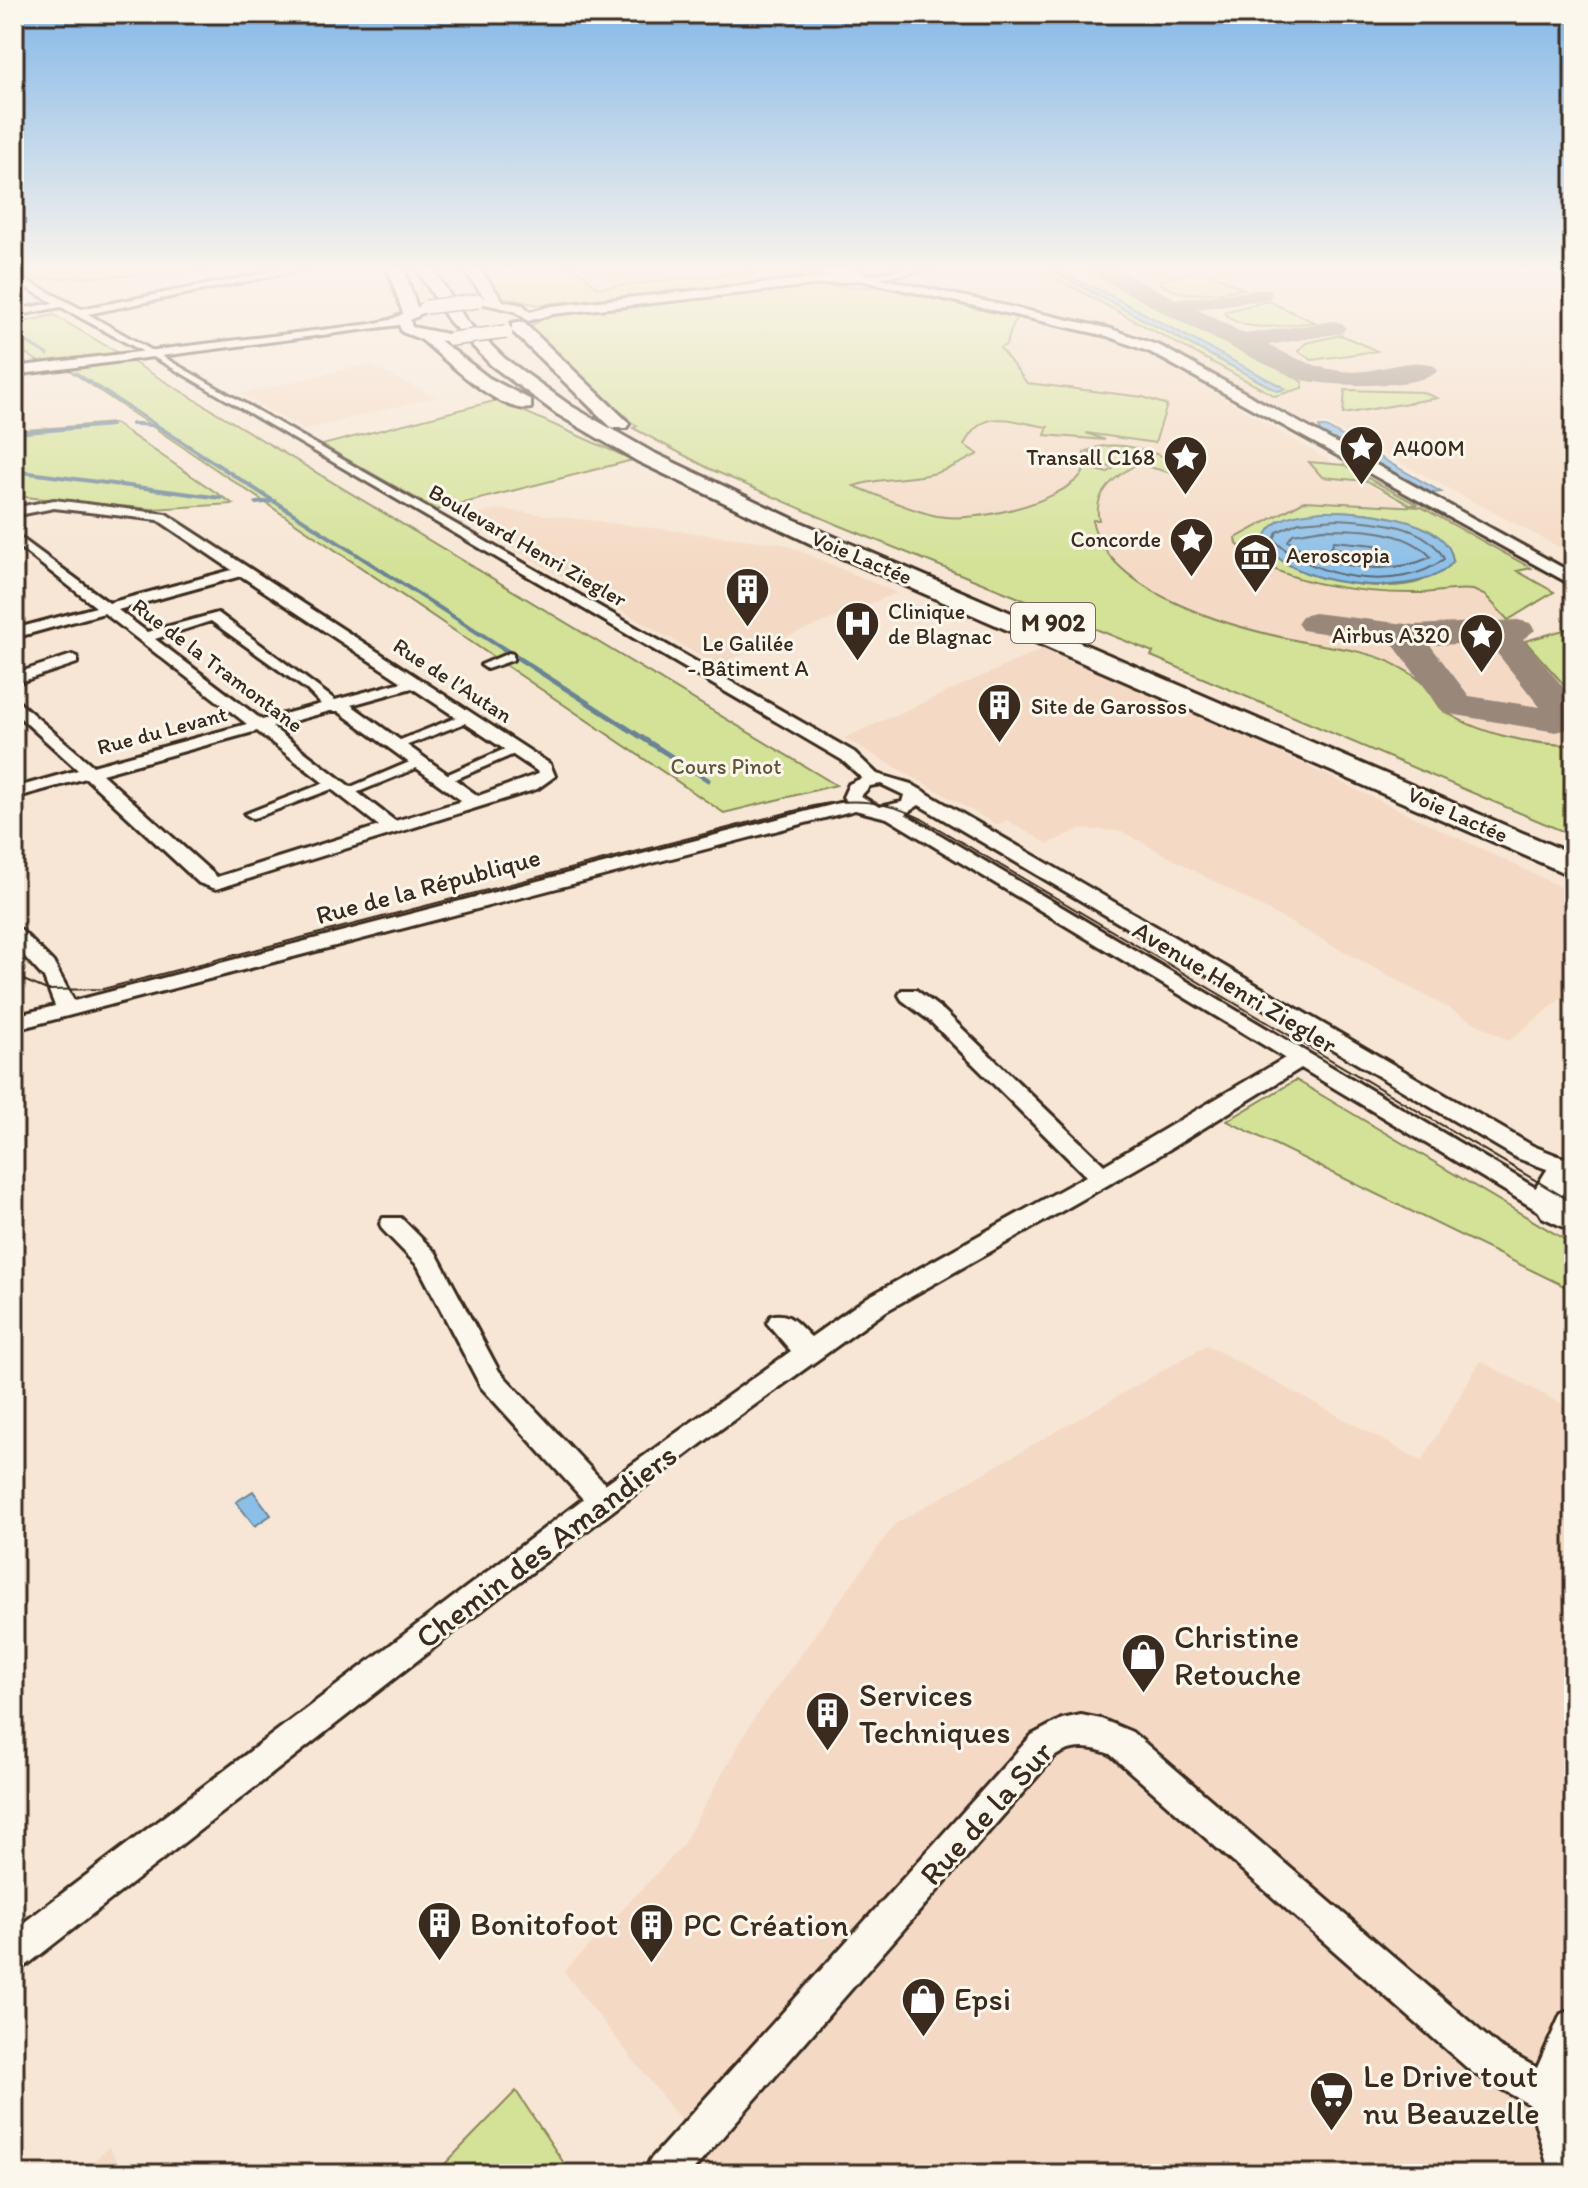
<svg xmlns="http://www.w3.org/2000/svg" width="1588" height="2188" font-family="Itim,sans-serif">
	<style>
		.built { fill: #f4dac4 }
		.green { fill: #d3e296; stroke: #87865a; stroke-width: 2; fill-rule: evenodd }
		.water { fill: #8bbfe8; stroke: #6b8397; stroke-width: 2 }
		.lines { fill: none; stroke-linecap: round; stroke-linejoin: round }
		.shore { stroke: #5b666f; stroke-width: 2 }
		.stream-far2 { stroke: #6b8397; stroke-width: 3 }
		.stream-far1 { stroke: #6b8397; stroke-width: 4 }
		.stream { stroke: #6b8397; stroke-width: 5 }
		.taxiway { fill: #99887a; fill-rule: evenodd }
		.pedestrian-casing { stroke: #3b2a1e; stroke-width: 6 }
		.minor-casing { stroke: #3b2a1e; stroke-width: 6 }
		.tertiary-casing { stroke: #3b2a1e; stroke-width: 6 }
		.trunk-casing { stroke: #3b2a1e; stroke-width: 6 }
		.pedestrian { fill: #fbf7ec; fill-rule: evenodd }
		.minor { fill: #fbf7ec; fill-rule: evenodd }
		.tertiary { fill: #fbf7ec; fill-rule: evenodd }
		.trunk { fill: #fbf7ec; fill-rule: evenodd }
		.tram { stroke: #3b2a1e; stroke-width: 2 }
		.tertiary-bridge-casing { stroke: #3b2a1e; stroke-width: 16; stroke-linecap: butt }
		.tertiary-bridge { stroke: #fbf7ec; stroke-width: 13 }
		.labels { text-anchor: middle; stroke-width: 6; stroke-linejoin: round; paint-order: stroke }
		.far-poi-label { font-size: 22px; fill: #3b2a1e; stroke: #fbf7ec; text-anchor: start }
		.far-street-label { font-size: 22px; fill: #3b2a1e; stroke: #fbf7ec }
		.far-park-label { font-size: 22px; fill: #61583c; stroke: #fbf7ec }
		.shield { fill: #fbf7ec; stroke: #75685c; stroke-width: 2 }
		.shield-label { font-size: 24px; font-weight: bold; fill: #3b2a1e }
		.street-label { font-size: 26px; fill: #3b2a1e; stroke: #fbf7ec }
		.near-street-label { font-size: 32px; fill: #3b2a1e; stroke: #fbf7ec }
		.near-poi-label { font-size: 32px; fill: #3b2a1e; stroke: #fbf7ec; text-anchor: start }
	</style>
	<rect width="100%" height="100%" fill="#f7e6d5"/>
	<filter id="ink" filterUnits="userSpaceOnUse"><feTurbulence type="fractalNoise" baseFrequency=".0125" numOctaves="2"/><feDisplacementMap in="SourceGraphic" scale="16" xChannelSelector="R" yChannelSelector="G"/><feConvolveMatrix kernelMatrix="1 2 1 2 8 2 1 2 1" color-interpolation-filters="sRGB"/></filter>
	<g filter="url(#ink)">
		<path class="built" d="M575 267H793L597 288Z
			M796 267H1574V555L1325 423 1310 425 1133 330 1106 329 879 280 861 270 808 276Z
			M1016 317 1109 338 1148 353 1493 558 1527 639 1574 691V746L1526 748 987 534 852 486 934 474 977 454 964 446 974 425 988 419 1155 442 1143 397 1027 383 999 348 1006 345Z
			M368 364 435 397 304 430 241 394Z
			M497 509 784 544 897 593 716 665 461 519Z
			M1045 648 1236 732 1557 885 1574 896V988L1509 1041 1121 831 1079 829 1048 844 1007 820 997 825 844 738Z
			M1207 1345 1422 1461 1480 1361 1574 1410V2174H635L683 2123 564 1972 682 1846 751 1723 895 1524Z
			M109 2147 124 2174H79Z"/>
		<path class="green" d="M15 267H241L217 272 38 279Z
			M480 267H575L598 288 795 267H801L808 273 794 278 538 305 500 297Z
			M1035 267H1045L1278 391 1284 388 1053 267H1079L1297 378 1303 383 1302 388 1275 396Z
			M1201 270H1202L1244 289C1221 292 1176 301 1159 281Z
			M815 286 881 287 1016 317 1006 345 1000 348 1027 383 1143 397 1167 405 1155 443 1086 433 1105 440 1045 435 1048 427C1010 422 984 405 964 445L978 454C965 461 951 469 936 473 910 480 880 477 854 486 880 496 909 510 937 516 974 523 1058 504 1083 473L1084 453 1100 467 1097 470 1107 473 1114 468 1099 464 1095 454 1087 451C1119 435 1161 457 1194 467L1176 474 1137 464C1116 476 1092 493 1099 520H1093V524C1113 597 1238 629 1304 642 1332 647 1362 650 1388 661 1400 668 1415 674 1425 685 1432 693 1434 703 1443 710 1478 734 1532 745 1574 745V836L1151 656 1153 652 836 524 710 469 633 428 637 426 606 406 529 327 548 316Z
			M1268 301 1314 322C1290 325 1239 335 1224 312Z
			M54 315 120 354 44 365 14 346V324Z
			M1341 335 1377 351 1312 360 1298 351 1306 343Z
			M131 361 836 785 724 813 66 368Z
			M1345 390 1422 392 1437 398 1343 414Z
			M498 400 633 460 437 510 322 445Z
			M114 423 233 504 152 509 14 496V431Z
			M1309 462 1344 465 1418 505H1410L1367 481 1322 477Z
			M1304 501 1421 507 1531 568 1517 571 1554 592 1508 620 1486 596 1473 590C1456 588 1440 592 1424 593 1370 594 1276 586 1237 544L1236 538 1241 535ZM1322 511C1356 510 1449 517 1453 561 1443 567 1432 577 1421 581 1385 595 1285 579 1266 543L1278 521Z
			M1574 627V696L1525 641Z
			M1296 1080 1574 1245V1291L1227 1121Z
			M516 2091 571 2174H435Z"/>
		<path class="water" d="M1045 267 1102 291 1286 389 1278 391Z
			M1319 427H1326L1441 492 1432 493 1320 432Z
			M1322 511C1355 510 1449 517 1453 561 1427 603 1273 587 1265 537 1274 515 1302 513 1322 511Z
			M253 1491 271 1515 255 1526 236 1502Z"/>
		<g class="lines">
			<path class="shore" d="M1337 519C1372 521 1427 523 1444 559 1399 594 1313 579 1274 540L1277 532 1299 522Z
				M1323 529C1358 529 1406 529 1431 557 1388 577 1327 568 1288 541L1293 534Z
				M1334 541 1375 545 1388 552 1368 555 1331 547Z"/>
			<path class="stream-far2" d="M14 334 48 355
				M76 373 153 423
				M132 424 157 426
				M103 426 111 425"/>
			<path class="stream-far1" d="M132 424H140
				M154 424 471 628
				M14 433 111 425
				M14 471 221 498
				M256 503 275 501"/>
			<path class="stream" d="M468 626 708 780"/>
			<path class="taxiway" d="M1086 267H1112L1176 299 1269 289 1272 294 1269 299 1197 309 1245 334 1334 321 1342 323 1346 328 1342 333 1268 345C1299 360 1329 375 1365 371 1383 369 1427 354 1438 370 1425 390 1319 387 1296 378 1272 369 1094 279 1086 267Z
				M1314 613 1414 625 1518 620 1530 623 1535 630 1523 639 1574 700V728L1556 732 1444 713 1392 643 1302 630 1297 623 1302 616ZM1489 643 1540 707 1469 696 1430 645Z"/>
			<defs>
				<path id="pedestrian" d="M509 653 513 654V660L487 669 481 665Z
					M465 714 472 718 470 721 400 748H390L388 745Z
					M514 745 519 746V752L449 782H439L437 779Z
					M419 758 426 762 424 765 351 795H341L339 792Z
					M327 782 332 783V789L257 817 252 818 245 814Z"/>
				<path id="minor" d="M298 267H315L88 314 854 752 877 774 911 784 1533 1146 1571 1161 1574 1168 1563 1175 1517 1158 919 805 905 814 1561 1203 1565 1209 1561 1215H1545L1301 1068 1155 1158 886 1311 718 1431 491 1603 27 1965 14 1970V1930L583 1499 481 1387 418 1266 383 1230 380 1224 383 1218H401L436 1253 499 1371 605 1484 791 1351 767 1323 771 1316C789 1310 798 1325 811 1337L868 1297 1086 1176 930 1021 902 1000 899 995 902 990H916L944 1011 1104 1165 1285 1058 887 818 855 810 14 1030V1016L55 1006 44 978 14 945V928L21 930 53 962 74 1001 847 801 843 797 849 784 862 778 842 760 164 363 61 307 14 316V310L54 303 14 281V274L81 309ZM881 784 904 795 902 802 879 807 861 796 870 786Z
					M921 267H946L869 279 864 276Z
					M14 417 20 420V425L14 428Z
					M54 500 166 514 550 764 555 776 537 789 216 889 199 883 86 778 14 798V788L78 770 14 712V698L93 766 247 724 104 613 14 638V629L96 607 14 543V533L109 603 232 570 158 520 54 508 14 516V508ZM241 576 402 682 335 700 218 613 147 632 118 610ZM211 621 307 690 321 704 262 720 155 639ZM412 688 537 771 538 774 478 796 351 705ZM330 711H338L462 801 395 821 272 727ZM257 731 379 826 217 877 102 774Z
					M72 655 77 657V663L14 684V674Z
					M1081 1715 1101 1719 1132 1732 1499 2047 1537 2068 1561 2014 1574 2009V2070L1564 2093 1574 2125V2174H1550L1530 2105 1473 2073 1110 1754C1090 1746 1072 1745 1054 1757L690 2174H644L650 2160 1032 1735 1062 1719Z"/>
				<path id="tertiary" d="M813 268 855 269 874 277 1111 329 1160 346 1574 574V586L1150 352 1107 336 860 280 553 314 528 321 515 311 472 301 478 297 523 305 530 312 552 306 834 276 809 273Z
					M426 303 432 307 410 320 412 327 457 336V342L420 339 402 332 399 325 14 375V367L371 324 390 320Z
					M1574 1155V1177L1561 1196 1574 1207V1232L1542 1217 1530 1197 1553 1160Z"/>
				<path id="trunk" d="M387 267H403L419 313 417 317H405L403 313Z
					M416 267H432L467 322 504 358 571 406 652 452 793 519 1574 855V877L824 550 637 461 557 414 491 365 449 321Z
					M462 267H478L504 302 502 305H490Z
					M518 322 524 323 626 420 629 424 626 428H612L512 331V323Z
					M429 332 489 378 531 400V408C501 415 445 359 423 341L420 337Z"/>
			</defs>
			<use href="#pedestrian" class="pedestrian-casing"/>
			<use href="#minor" class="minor-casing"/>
			<use href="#tertiary" class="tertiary-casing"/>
			<use href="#trunk" class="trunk-casing"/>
			<use href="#pedestrian" class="pedestrian"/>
			<use href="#minor" class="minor"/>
			<use href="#tertiary" class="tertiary"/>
			<use href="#trunk" class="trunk"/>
			<path class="tram" d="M14 976 47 990 103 989 813 806C853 798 886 800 922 819L1574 1203"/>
			<defs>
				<path id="tertiary-bridge" d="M426 307 478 301
					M452 339 506 332"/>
			</defs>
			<use href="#tertiary-bridge" class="tertiary-bridge-casing"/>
			<use href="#tertiary-bridge" class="tertiary-bridge"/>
		</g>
	</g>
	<linearGradient id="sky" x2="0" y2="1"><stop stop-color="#83b8e8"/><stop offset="0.47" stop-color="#fbf4ec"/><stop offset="1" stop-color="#fbf4ec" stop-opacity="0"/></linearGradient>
	<rect width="1588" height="573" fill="url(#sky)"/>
	<defs>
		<symbol id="sight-pin" viewBox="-11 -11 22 30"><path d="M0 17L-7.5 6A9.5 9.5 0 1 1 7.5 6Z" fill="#3b2a1e" stroke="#fbf7ec"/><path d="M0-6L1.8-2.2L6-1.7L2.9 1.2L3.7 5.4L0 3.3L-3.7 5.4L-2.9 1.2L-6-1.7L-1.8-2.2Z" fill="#fff"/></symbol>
		<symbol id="museum-pin" viewBox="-11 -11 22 30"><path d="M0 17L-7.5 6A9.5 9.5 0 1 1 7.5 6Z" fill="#3b2a1e" stroke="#fbf7ec"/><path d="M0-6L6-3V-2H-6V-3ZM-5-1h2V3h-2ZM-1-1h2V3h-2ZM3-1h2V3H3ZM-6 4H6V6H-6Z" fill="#fff"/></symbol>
		<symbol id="building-pin" viewBox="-11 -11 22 30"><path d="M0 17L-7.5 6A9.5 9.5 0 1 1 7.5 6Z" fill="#3b2a1e" stroke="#fbf7ec"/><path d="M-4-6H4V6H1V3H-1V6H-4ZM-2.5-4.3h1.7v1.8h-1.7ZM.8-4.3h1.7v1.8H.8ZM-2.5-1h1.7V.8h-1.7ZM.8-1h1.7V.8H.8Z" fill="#fff"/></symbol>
		<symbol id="hospital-pin" viewBox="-11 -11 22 30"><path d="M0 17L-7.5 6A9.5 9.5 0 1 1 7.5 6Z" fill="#3b2a1e" stroke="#fbf7ec"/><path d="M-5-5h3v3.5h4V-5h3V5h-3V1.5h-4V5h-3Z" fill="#fff"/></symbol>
		<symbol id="shop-pin" viewBox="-11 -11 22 30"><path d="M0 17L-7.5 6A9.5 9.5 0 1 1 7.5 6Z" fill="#3b2a1e" stroke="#fbf7ec"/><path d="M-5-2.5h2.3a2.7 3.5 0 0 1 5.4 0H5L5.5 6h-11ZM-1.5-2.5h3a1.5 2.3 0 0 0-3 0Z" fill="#fff"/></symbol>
		<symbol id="supermarket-pin" viewBox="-11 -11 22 30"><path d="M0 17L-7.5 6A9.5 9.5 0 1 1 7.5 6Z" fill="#3b2a1e" stroke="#fbf7ec"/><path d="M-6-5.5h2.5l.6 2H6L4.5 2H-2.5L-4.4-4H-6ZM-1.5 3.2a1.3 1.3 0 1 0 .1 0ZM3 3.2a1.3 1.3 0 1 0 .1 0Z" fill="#fff"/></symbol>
	</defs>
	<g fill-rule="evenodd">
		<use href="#sight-pin" x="1336" y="422" width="51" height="69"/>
		<use href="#sight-pin" x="1160" y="432" width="51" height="69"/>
		<use href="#sight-pin" x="1166" y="514" width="51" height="69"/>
		<use href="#museum-pin" x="1230" y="530" width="51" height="69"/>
		<use href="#building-pin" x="722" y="564" width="51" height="69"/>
		<use href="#hospital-pin" x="832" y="598" width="51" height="69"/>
		<use href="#sight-pin" x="1456" y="610" width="51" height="69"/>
		<use href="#building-pin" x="974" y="680" width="51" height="69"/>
		<use href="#shop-pin" x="1118" y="1630" width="51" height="69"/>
		<use href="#building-pin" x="802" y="1688" width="51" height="69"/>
		<use href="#building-pin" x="414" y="1898" width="51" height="69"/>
		<use href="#building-pin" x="626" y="1900" width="51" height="69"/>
		<use href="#shop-pin" x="898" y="1974" width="51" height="69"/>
		<use href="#supermarket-pin" x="1306" y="2068" width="51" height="69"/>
	</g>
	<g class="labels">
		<g class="far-poi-label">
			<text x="1393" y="456">A400M</text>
			<text x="1155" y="465" text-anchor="end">Transall C168</text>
			<text x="1161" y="547" text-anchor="end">Concorde</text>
			<text x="1286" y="563">Aeroscopia</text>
			<text x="888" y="619">Clinique<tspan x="888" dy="25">de Blagnac</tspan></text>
			<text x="1450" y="643" text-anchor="end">Airbus A320</text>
			<text x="748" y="651" text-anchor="middle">Le Galilée<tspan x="748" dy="25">- Bâtiment A</tspan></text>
			<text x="1031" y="714">Site de Garossos</text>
		</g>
		<g class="far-street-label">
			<text transform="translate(528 545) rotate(30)" y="8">Boulevard Henri Ziegler</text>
			<text transform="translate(862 557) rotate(23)" y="8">Voie Lactée</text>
			<text transform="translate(218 665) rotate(37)" y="8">Rue de la Tramontane</text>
			<text transform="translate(453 680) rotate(33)" y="8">Rue de l'Autan</text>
			<text transform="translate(162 730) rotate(-15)" y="8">Rue du Levant</text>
			<text transform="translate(1458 814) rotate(24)" y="8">Voie Lactée</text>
		</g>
		<g class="far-park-label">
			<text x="726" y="774">Cours Pinot</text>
		</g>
		<rect class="shield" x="1011" y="603" width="84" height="40" rx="6"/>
		<g class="shield-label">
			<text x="1053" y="631">M 902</text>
		</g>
		<g class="street-label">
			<text transform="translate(428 886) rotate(-15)" y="9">Rue de la République</text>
			<text transform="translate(1235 987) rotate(31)" y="9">Avenue Henri Ziegler</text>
		</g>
		<g class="near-street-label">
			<text transform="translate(546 1546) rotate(-37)" y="11">Chemin des Amandiers</text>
			<text transform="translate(986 1813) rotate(-48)" y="11">Rue de la Sur</text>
		</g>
		<g class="near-poi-label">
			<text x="1174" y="1648">Christine<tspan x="1174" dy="37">Retouche</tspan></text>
			<text x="859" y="1706">Services<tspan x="859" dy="37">Techniques</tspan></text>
			<text x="470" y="1935">Bonitofoot</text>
			<text x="683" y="1936">PC Création</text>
			<text x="954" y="2010">Epsi</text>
			<text x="1363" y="2087">Le Drive tout<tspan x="1363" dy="37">nu Beauzelle</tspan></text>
		</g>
	</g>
	<rect width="1588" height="2188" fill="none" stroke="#fbf7ec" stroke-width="48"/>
	<rect x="24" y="24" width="1540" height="2140" fill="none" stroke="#3b2a1e" stroke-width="3" filter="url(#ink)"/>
</svg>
